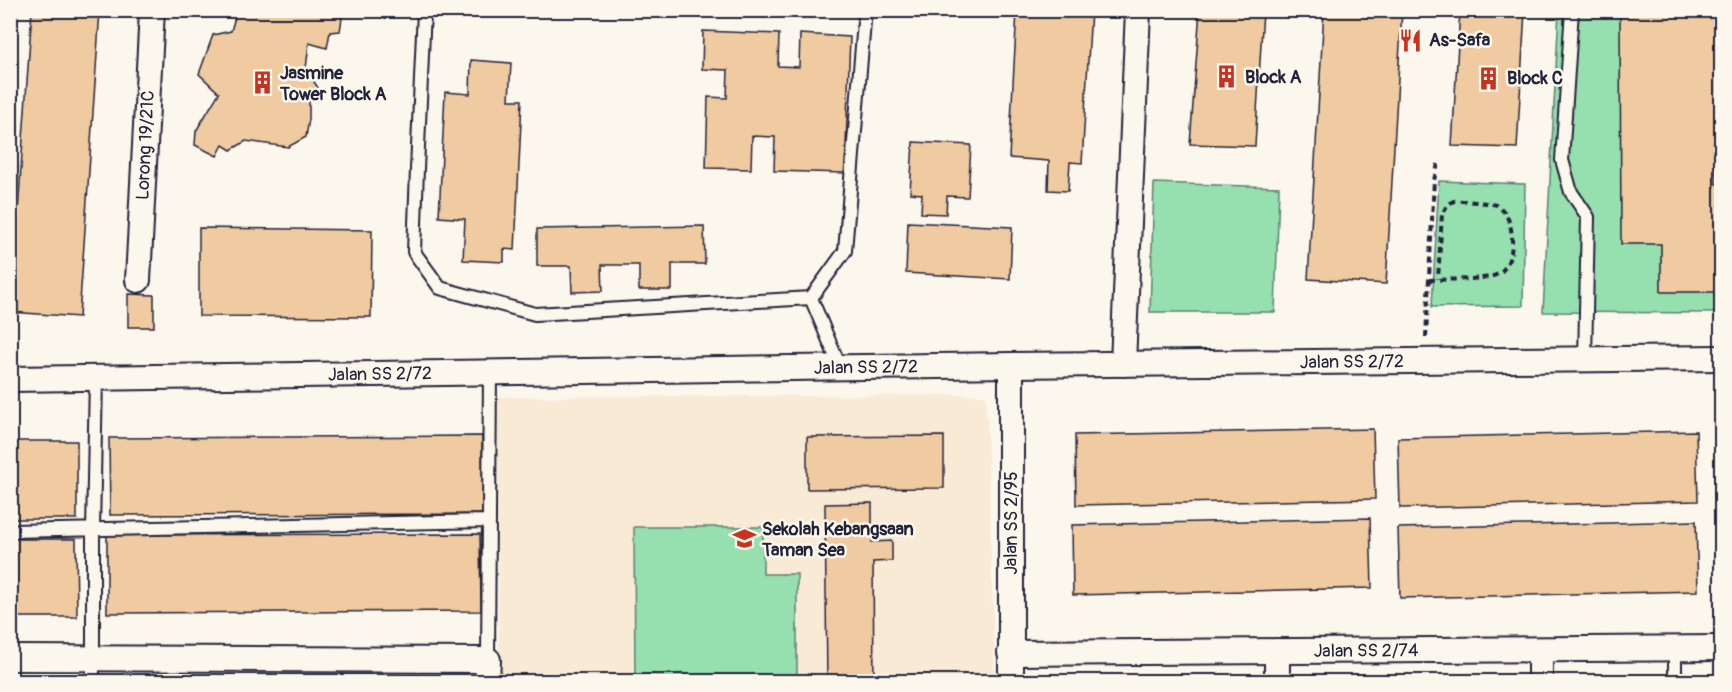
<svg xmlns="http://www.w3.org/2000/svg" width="1732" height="692" font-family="Pangolin,sans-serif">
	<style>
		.built { fill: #f8ead5 }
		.green { fill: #96dfae; stroke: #5c8074; stroke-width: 1.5 }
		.building { fill: #f0caa0; stroke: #22223b; stroke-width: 1.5 }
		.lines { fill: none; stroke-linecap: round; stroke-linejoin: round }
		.lane-casing { stroke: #22223b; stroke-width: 16 }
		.street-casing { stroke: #22223b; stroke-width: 28 }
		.path { stroke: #22223b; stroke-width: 4; stroke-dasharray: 6 4.5; stroke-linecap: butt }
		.lane { stroke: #fbf7ec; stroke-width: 12 }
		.street { stroke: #fbf7ec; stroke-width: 24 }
		.labels { text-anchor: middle; stroke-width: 5; stroke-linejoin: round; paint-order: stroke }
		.poi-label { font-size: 18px; font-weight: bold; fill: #22223b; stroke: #fbf7ec; text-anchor: start }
		.street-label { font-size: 18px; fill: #22223b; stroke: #fbf7ec }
	</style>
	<rect width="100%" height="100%" fill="#fbf7ec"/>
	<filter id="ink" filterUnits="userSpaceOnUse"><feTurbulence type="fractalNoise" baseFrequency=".0167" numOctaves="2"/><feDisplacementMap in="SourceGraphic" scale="12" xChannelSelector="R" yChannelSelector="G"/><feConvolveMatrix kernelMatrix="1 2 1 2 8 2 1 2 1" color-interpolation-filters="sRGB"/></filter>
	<g filter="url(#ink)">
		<path class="built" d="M986 395 995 681H499L497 397Z"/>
		<path class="green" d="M1559 11H1721V313L1543 312Z
			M1439 181 1525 184 1523 306 1432 307Z
			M1154 183 1279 187 1275 312H1150Z
			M634 527H763V574H797V681H635Z"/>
		<path class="building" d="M32 10H100L79 317 11 312Z
			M237 10H360L359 13 343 12 340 31 330 32 327 48 309 43 306 69 318 88 309 99V119L306 137 288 147 246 141 231 150 223 145 217 156 195 145 196 131 219 93 199 74 213 35 231 31Z
			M1017 10H1091L1082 163 1070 162 1068 191 1048 190 1049 161 1009 158Z
			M1200 10H1263L1255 146 1190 144Z
			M1324 10H1402L1386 284 1308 279Z
			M1460 10H1525L1517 148 1452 146Z
			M1620 10H1722V128H1715L1716 184H1722V292H1661V244H1621Z
			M703 31 779 34 778 66 799 67 800 34 850 37 845 173 774 171 775 137 752 136 751 169 706 168 708 97 727 98 728 70 702 69Z
			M471 60 511 63 509 100H522L515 250 504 249V262L463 260 465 219 439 217 445 92 470 94Z
			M913 142 971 145 968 197 947 196 946 214 921 213 922 194 910 193Z
			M908 222 1012 227 1010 279 906 273Z
			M704 226 705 264H672V290H639V265H602L603 291 572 292 571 266H537V229Z
			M199 228 372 230 371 317 199 316Z
			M128 294 154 295V327H128Z
			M1373 429 1375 499 1076 505 1075 435Z
			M1696 431 1698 501 1400 508 1398 438Z
			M482 436 483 514 110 515 109 438Z
			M944 436V488L807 489V437Z
			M10 441H77V519H10Z
			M872 503V542L892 541V561L873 562 874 682H827L825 504Z
			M1370 518 1372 588 1073 595 1072 525Z
			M1696 521 1698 591 1400 598 1398 528Z
			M480 534 481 611 107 613V535Z
			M10 539H76L77 617H10Z"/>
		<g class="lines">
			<defs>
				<path id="lane" d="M424 10 417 169 414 252 440 288 535 314 811 298 845 251 865 10
					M1572 10 1562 160 1571 192 1588 217 1585 359
					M10 22 11 10
					M811 298 840 367
					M10 531 489 521
					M488 660 490 372
					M93 682V530L96 378
					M1675 682V648"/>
				<g id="street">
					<path id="s1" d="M138 280 152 10"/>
					<path d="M1123 364 1138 10"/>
					<path id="s2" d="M10 379 1011 365 1722 358"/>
					<path d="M1277 651V682"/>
					<path id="s3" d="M1010 653 1722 648"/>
					<path d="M10 658 488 660 487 682"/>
					<path d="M1011 682V365"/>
					<path d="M1540 682V650"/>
				</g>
			</defs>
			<use href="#lane" class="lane-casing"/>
			<use href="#street" class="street-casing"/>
			<path class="path" d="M1429 280C1444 279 1486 281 1498 274 1518 262 1516 214 1496 205 1493 203 1457 200 1454 201 1448 203 1445 209 1442 214L1438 279
				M1426 337 1434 180 1438 164"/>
			<use href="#lane" class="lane"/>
			<use href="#street" class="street"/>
		</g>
	</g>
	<defs>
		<symbol id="restaurant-bare" viewBox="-9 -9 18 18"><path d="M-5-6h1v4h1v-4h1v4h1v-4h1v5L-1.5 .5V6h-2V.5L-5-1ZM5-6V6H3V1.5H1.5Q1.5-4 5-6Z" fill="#c8321e" stroke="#fbf7ec" stroke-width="2.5" paint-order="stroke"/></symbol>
		<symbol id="building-bare" viewBox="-9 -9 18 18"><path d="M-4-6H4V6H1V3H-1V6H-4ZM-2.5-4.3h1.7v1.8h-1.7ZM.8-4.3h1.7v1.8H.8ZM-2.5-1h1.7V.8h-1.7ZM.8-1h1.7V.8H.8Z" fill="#c8321e" stroke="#fbf7ec" stroke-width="2.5" paint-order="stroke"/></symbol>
		<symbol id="school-bare" viewBox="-9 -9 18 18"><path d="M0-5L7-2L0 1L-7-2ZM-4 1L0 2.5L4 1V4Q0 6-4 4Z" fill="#c8321e" stroke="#fbf7ec" stroke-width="2.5" paint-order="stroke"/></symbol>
	</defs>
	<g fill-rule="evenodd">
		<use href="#restaurant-bare" x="1394" y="24" width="33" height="33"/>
		<use href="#building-bare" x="1210" y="60" width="33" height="33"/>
		<use href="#building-bare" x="1472" y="62" width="33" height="33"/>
		<use href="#building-bare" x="246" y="66" width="33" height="33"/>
		<use href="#school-bare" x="728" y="522" width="33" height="33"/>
	</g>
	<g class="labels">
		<g class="poi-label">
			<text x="1429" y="46">As-Safa</text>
			<text x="280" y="79">Jasmine<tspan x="280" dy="21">Tower Block A</tspan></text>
			<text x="1245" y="83">Block A</text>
			<text x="1507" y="84">Block C</text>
			<text x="762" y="535">Sekolah Kebangsaan<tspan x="762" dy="21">Taman Sea</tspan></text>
		</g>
		<g class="street-label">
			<text dy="6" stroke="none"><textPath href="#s1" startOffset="135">Lorong 19/21C</textPath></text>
			<text dy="6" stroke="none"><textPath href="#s2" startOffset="1342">Jalan SS 2/72</textPath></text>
			<text dy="6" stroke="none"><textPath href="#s2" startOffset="856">Jalan SS 2/72</textPath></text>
			<text dy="6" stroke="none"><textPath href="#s2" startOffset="370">Jalan SS 2/72</textPath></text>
			<text transform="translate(1011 523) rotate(-90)" y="6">Jalan SS 2/95</text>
			<text dy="6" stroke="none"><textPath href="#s3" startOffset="356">Jalan SS 2/74</textPath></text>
		</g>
	</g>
	<rect width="1732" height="692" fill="none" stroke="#fbf7ec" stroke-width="36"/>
	<rect x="18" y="18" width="1696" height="656" fill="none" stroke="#22223b" stroke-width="2" filter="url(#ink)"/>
</svg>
